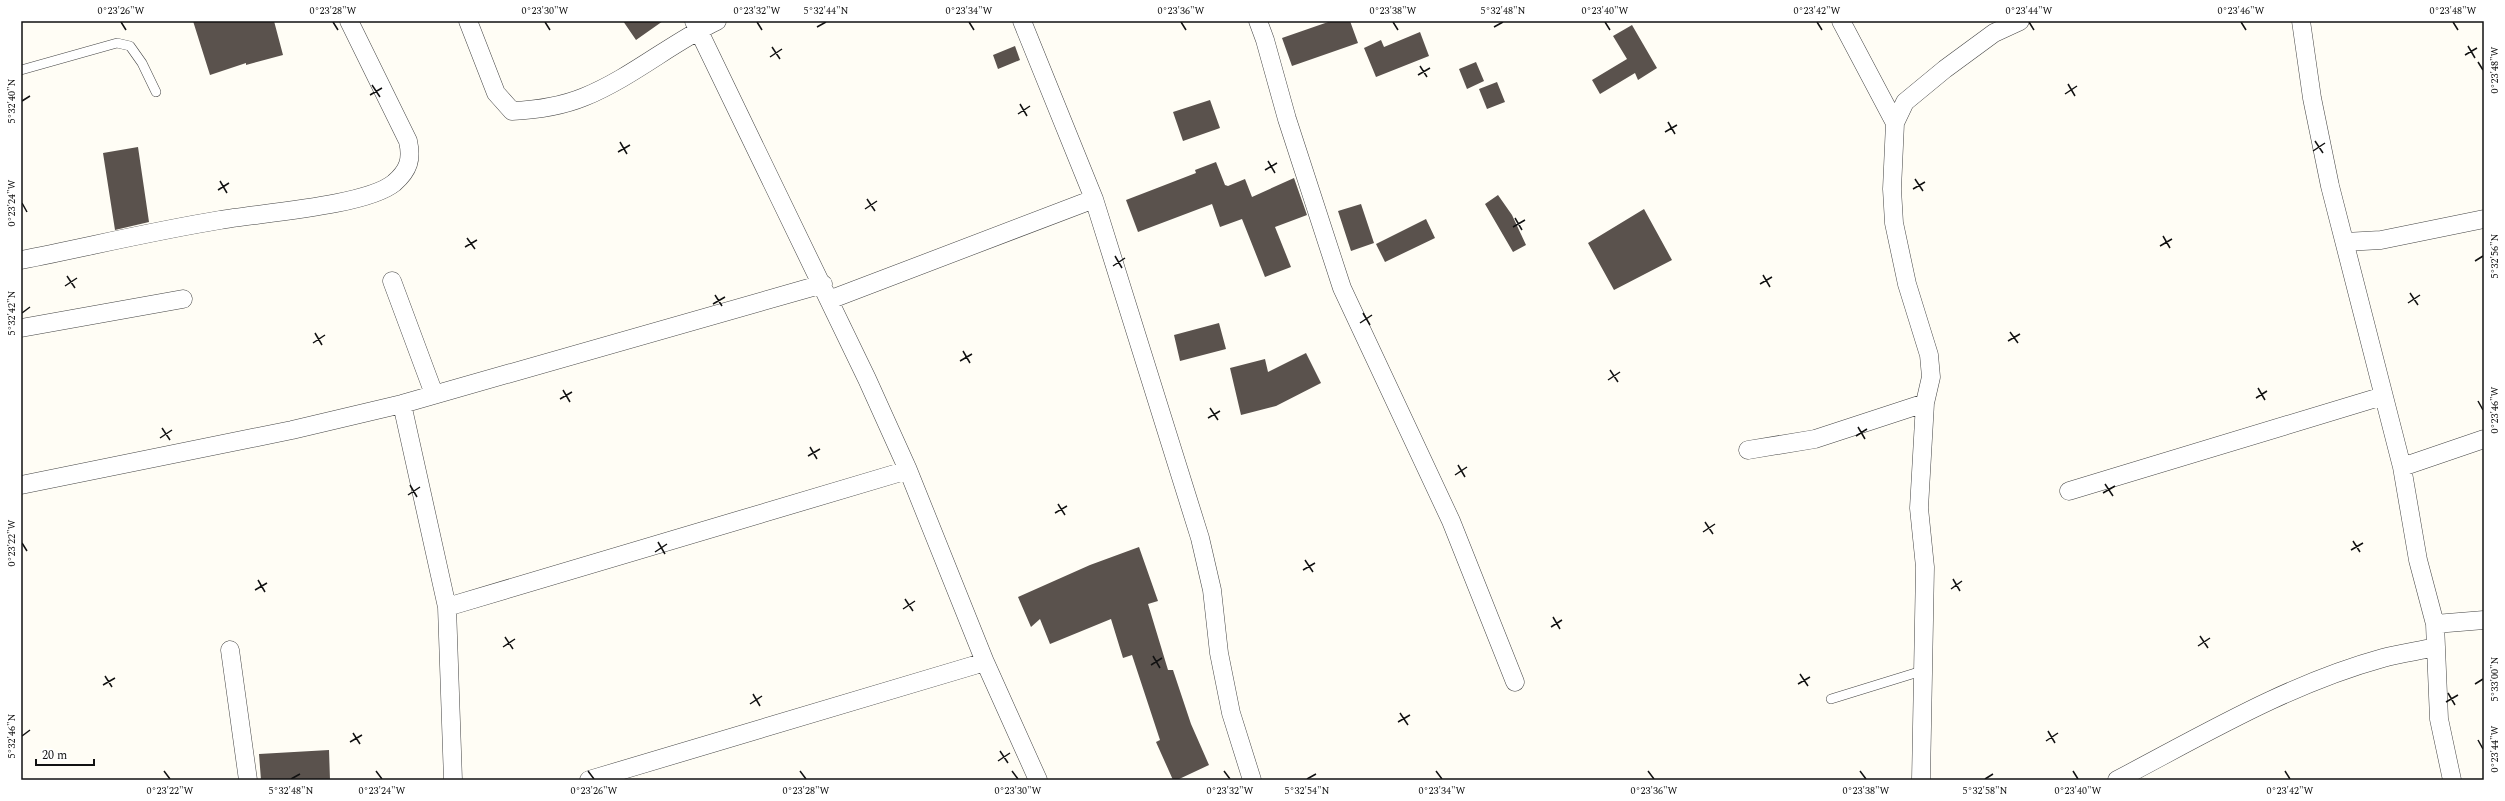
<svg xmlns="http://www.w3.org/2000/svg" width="2505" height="801" font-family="Spectral,serif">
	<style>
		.building { fill: #5a524d }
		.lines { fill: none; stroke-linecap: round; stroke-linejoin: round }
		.service-casing { stroke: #444; stroke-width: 10 }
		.minor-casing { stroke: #444; stroke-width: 19 }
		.service { stroke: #fff; stroke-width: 9 }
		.minor { stroke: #fff; stroke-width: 18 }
		.ticks { fill: none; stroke: #111; stroke-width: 1.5 }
		.neatline { fill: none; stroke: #111; stroke-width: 1.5 }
		.ticks-label { font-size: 10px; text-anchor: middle; fill: #111 }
	</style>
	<rect width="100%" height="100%" fill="#fffdf5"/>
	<path class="building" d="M193 21H274L283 55 246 65V63L210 75Z
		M623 21H663L636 40Z
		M1331 21H1350L1358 43 1292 66 1282 38Z
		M1632 25 1657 68 1638 80 1635 73 1600 94 1592 80 1627 59 1613 36Z
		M1420 32 1429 56 1376 77 1364 48 1381 40 1384 47Z
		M1015 46 1020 60 998 69 993 55Z
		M1476 62 1484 81 1467 89 1459 69Z
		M1497 82 1505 102 1487 109 1479 89Z
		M1210 100 1220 128 1183 141 1173 112Z
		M138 147 149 222 115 230 103 153Z
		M1216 162 1225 185 1228 186 1245 179 1252 197 1294 178 1307 215 1275 227 1291 267 1265 277 1242 219 1220 227 1212 204 1138 232 1126 200 1196 173 1195 170Z
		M1498 195 1512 215 1526 245 1513 252 1485 204Z
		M1361 204 1374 243 1351 251 1338 211Z
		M1644 209 1672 260 1614 290 1588 243Z
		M1426 219 1435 238 1385 262 1376 244Z
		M1219 323 1226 349 1180 361 1174 335Z
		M1306 353 1321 383 1276 406 1241 415 1230 368 1265 359 1268 372Z
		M1139 547 1158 601 1148 604 1168 670H1173L1191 724 1209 765 1177 780H1173L1156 742 1160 740 1132 655 1123 658 1111 619 1050 644 1040 619 1031 627 1018 597 1090 565Z
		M329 750 330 780H261L259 754Z"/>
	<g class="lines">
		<defs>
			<path id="service" d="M21 70 117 43 130 46 142 63 156 92
				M1831 699 1925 670"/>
			<path id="minor" d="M468 21 496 93 512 111C535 110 562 106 584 97 631 78 671 43 717 21
				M694 21 867 379 908 470 985 662 1038 780
				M1022 21 1094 199 1200 538 1212 590 1219 653 1231 713 1252 780
				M1258 21 1265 40 1287 119 1342 288 1451 521 1515 682
				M1841 21 1895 123
				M2301 21 2312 98 2330 186 2402 467 2418 560 2435 624 2439 719 2452 780
				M2345 242 2381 240 2484 219
				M21 260C87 247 153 231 220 220 259 213 366 206 394 183 409 170 412 159 408 141L349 21
				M392 281 434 394
				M829 300 1094 199
				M21 328 183 299
				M402 404 447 607 453 780
				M1748 450 1815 439 1925 403
				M2402 467 2484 439
				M21 485 292 430 402 404 823 284
				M2069 491 2383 396
				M447 607 908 470
				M2435 624 2484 620
				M230 650 248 780
				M589 780 985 662
				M1921 780 1925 567 1919 508 1925 403 1931 377 1929 355 1907 284 1894 223 1892 189 1895 123 1905 102 1945 69 1994 33 2020 21
				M2117 780C2203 735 2288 684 2383 658 2400 653 2419 651 2436 647"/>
		</defs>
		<use href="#service" class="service-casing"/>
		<use href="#minor" class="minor-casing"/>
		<use href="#service" class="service"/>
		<use href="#minor" class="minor"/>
	</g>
	<path class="ticks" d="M121 22 126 30M333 22 338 30M545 22 550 30M757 22 762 30M969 22 974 30M1181 22 1186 30M1393 22 1398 30M1605 22 1610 30M1817 22 1822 30M2029 22 2034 30M2241 22 2246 30M2453 22 2458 30M817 27 826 22M1494 27 1503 22M2468 46 2475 58M772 47 780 59M2465 55 2477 48M770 57 782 49M2478 62 2483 70M1420 66 1427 77M1418 75 1430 68M2068 84 2075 96M372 85 380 97M2065 94 2077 86M370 95 382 88M22 101 30 96M1020 104 1027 116M1018 114 1030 106M1668 122 1675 134M1665 132 1677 125M2315 141 2323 153M620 142 627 154M2313 151 2325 143M618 152 630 145M1268 161 1275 173M1265 170 1277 163M1915 179 1923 191M220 181 227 193M1913 189 1925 182M218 190 229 183M867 199 875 211M22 203 27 212M865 209 877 201M1515 218 1522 230M1513 227 1525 220M2163 236 2170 248M467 238 475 249M2160 246 2172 239M465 247 477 240M1115 256 1122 268M2475 261 2483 256M1113 266 1125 258M1763 275 1770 287M67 276 75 288M1760 284 1772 277M65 286 77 278M2410 293 2418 305M715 295 722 306M2408 303 2420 295M713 304 725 297M22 313 30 307M1363 313 1370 325M1360 323 1372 315M2010 332 2018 343M315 333 322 345M2008 341 2020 334M313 343 325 335M963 351 970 363M960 361 972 354M1610 370 1618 382M1608 380 1620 372M2258 388 2265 400M563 390 570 402M2256 398 2267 391M560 399 572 392M2478 401 2483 410M1210 408 1218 420M1208 418 1220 411M1858 427 1865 439M162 428 170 440M1856 436 1867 429M160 438 172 430M810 447 817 459M808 456 820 449M1458 465 1465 477M1455 475 1467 467M2105 484 2113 496M410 485 417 497M2103 493 2115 486M408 495 420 487M1058 504 1065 515M1055 513 1067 506M1705 522 1713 534M1703 532 1715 524M2353 541 2360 552M658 542 665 554M22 543 27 551M2351 550 2363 543M655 552 667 544M1305 560 1313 572M1303 570 1315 563M1953 579 1960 591M258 580 265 592M1951 589 1962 581M255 590 267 583M905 599 913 611M903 609 915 601M1553 617 1560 629M1551 627 1562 620M2200 636 2208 648M505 637 513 649M2198 646 2210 638M503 647 515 639M1153 656 1160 668M1151 665 1162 658M1800 674 1808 686M105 676 112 687M1798 684 1810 677M2475 684 2483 679M103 685 115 678M2448 693 2455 705M753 694 760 706M2446 702 2458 695M750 704 762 696M1400 713 1408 725M1398 722 1410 715M2048 731 2055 743M353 733 360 744M22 736 30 730M2478 740 2483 749M2046 741 2058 733M350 742 362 735M1000 751 1008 763M998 761 1010 753M164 771 170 779M376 771 382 779M588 771 594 779M800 771 806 779M1012 771 1018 779M1224 771 1230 779M1436 771 1442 779M1648 771 1654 779M1860 771 1866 779M2073 771 2078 779M2285 771 2290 779M291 779 300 774M1307 779 1316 774M1985 779 1993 774"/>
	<rect width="2505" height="801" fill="none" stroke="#ffffff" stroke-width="44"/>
	<path d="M36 759v6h58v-6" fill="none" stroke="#111111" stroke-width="2"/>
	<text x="42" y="759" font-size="12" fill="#111111" stroke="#ffffff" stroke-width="3" paint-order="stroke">20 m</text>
	<rect x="22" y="22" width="2461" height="757" class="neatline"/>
	<g class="ticks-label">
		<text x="121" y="14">0°23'26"W</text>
		<text x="333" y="14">0°23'28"W</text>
		<text x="545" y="14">0°23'30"W</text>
		<text x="757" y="14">0°23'32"W</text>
		<text x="826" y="14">5°32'44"N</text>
		<text x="969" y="14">0°23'34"W</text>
		<text x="1181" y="14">0°23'36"W</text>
		<text x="1393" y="14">0°23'38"W</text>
		<text x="1503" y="14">5°32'48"N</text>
		<text x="1605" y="14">0°23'40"W</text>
		<text x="1817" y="14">0°23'42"W</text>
		<text x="2029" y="14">0°23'44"W</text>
		<text x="2241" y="14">0°23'46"W</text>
		<text x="2453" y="14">0°23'48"W</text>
		<text transform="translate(2494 70) rotate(-90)" y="4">0°23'48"W</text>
		<text transform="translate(11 101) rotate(-90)" y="4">5°32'40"N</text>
		<text transform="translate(11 203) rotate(-90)" y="4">0°23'24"W</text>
		<text transform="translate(2494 256) rotate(-90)" y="4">5°32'56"N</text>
		<text transform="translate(11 313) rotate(-90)" y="4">5°32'42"N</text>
		<text transform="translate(2494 410) rotate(-90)" y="4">0°23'46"W</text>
		<text transform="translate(11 543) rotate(-90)" y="4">0°23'22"W</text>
		<text transform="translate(2494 679) rotate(-90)" y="4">5°33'00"N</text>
		<text transform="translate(11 736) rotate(-90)" y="4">5°32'46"N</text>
		<text transform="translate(2494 749) rotate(-90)" y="4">0°23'44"W</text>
		<text x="170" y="794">0°23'22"W</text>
		<text x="291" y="794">5°32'48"N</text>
		<text x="382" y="794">0°23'24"W</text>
		<text x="594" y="794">0°23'26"W</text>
		<text x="806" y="794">0°23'28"W</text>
		<text x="1018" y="794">0°23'30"W</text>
		<text x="1230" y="794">0°23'32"W</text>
		<text x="1307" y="794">5°32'54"N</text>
		<text x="1442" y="794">0°23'34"W</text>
		<text x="1654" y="794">0°23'36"W</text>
		<text x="1866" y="794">0°23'38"W</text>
		<text x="1985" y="794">5°32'58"N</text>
		<text x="2078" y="794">0°23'40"W</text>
		<text x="2290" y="794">0°23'42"W</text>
	</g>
</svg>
